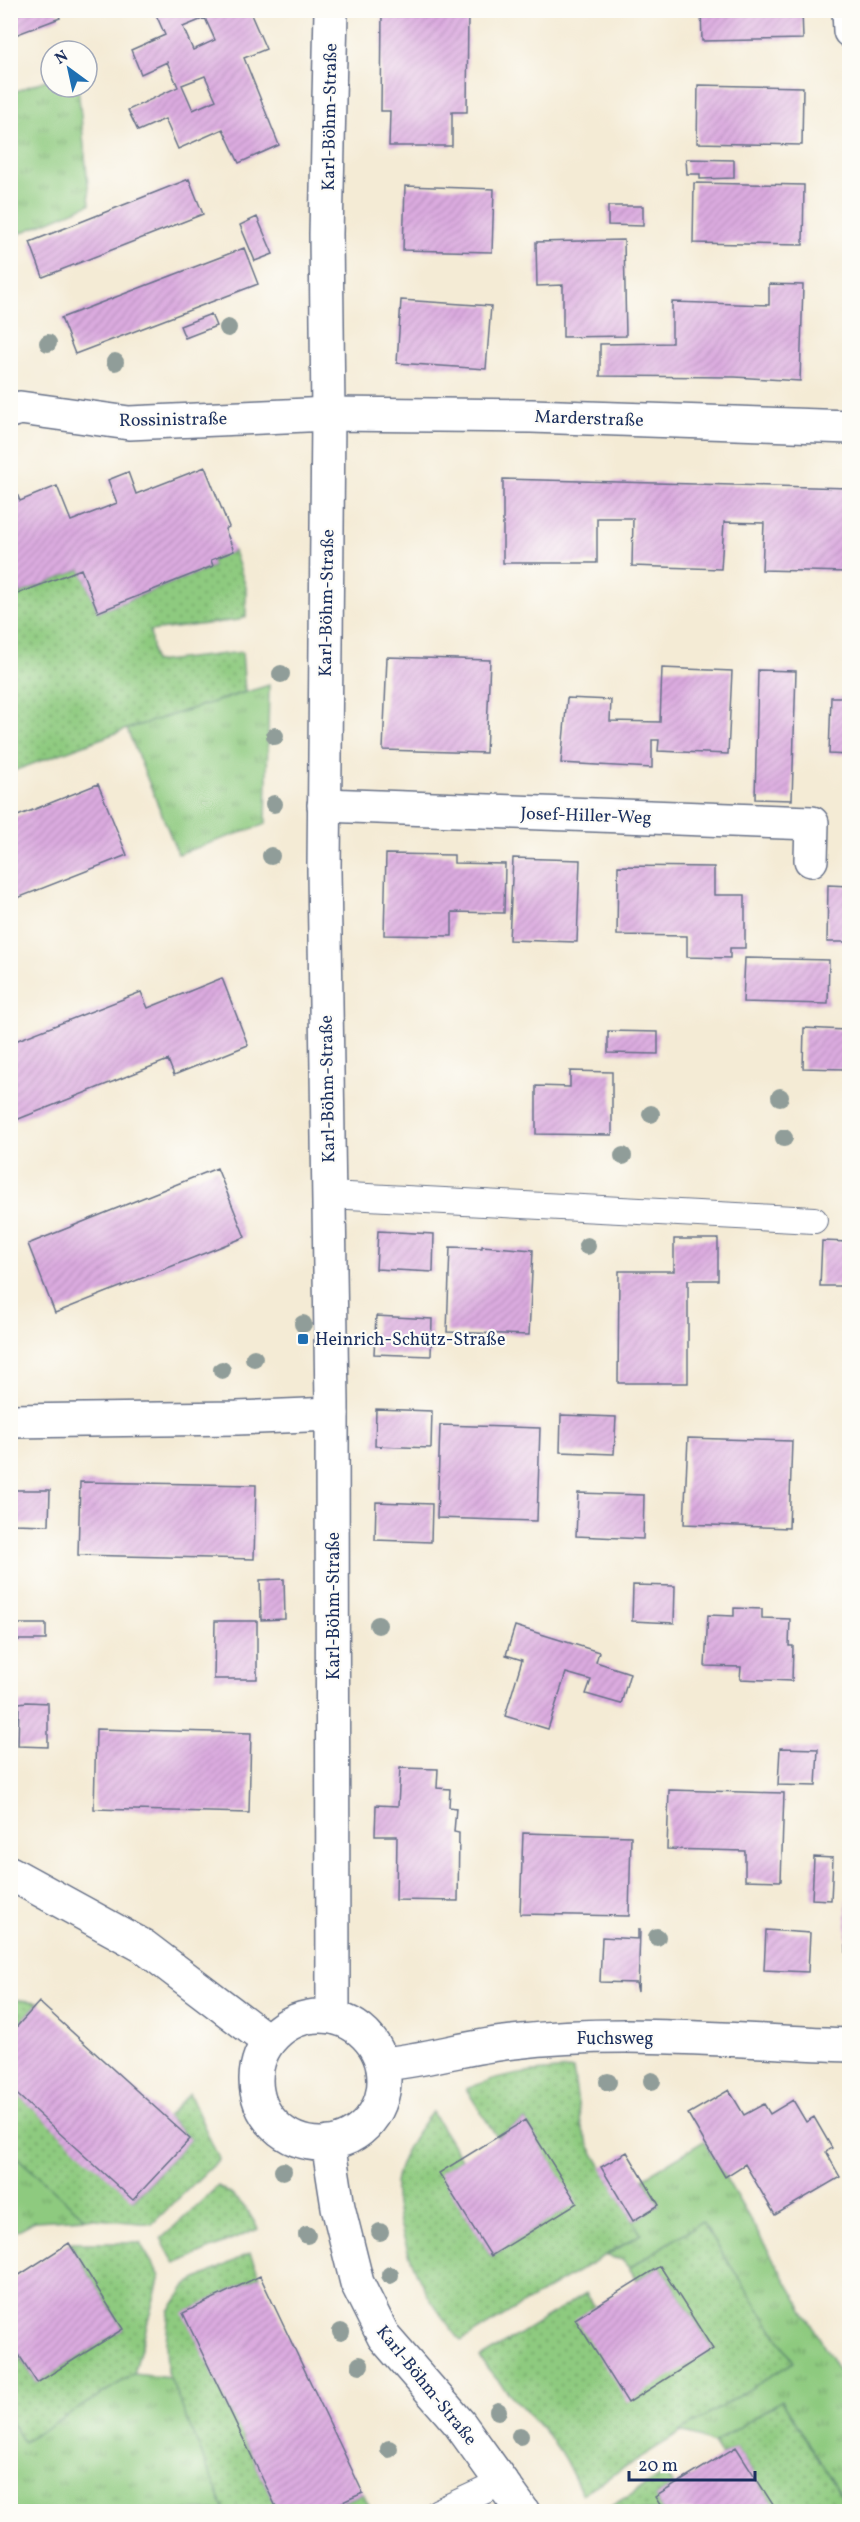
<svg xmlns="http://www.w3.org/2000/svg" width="860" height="2522" font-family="Vollkorn,serif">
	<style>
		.grass { fill: url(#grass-dots); stroke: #547c6e; stroke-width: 1.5 }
		.park { fill: url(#park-tufts); stroke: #547c6e; stroke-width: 1.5 }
		.building { fill: url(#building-hatch); fill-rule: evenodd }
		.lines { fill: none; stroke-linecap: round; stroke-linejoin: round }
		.service-casing { stroke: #677188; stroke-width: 28 }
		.minor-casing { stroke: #677188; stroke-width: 36 }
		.tertiary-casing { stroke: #677188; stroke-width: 36 }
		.service { stroke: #fff; stroke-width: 26 }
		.minor { stroke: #fff; stroke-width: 33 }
		.tertiary { stroke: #fff; stroke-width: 33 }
		.tree { fill: #909d99 }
		.poi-dot { fill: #1f6fb2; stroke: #fdfcf7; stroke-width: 2 }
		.labels { text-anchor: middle; stroke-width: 4.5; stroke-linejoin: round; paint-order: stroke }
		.street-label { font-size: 18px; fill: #1b2f5e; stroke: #fdfcf7 }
		.poi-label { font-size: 18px; fill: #1b2f5e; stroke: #fdfcf7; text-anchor: start }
	</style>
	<defs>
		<pattern id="grass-dots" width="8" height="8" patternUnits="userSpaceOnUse" patternTransform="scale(1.5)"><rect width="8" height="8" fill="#8eca7f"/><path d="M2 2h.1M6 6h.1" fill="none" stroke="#73a46b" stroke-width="1.8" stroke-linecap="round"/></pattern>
		<pattern id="park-tufts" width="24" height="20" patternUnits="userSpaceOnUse" patternTransform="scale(1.5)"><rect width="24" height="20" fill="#8eca7f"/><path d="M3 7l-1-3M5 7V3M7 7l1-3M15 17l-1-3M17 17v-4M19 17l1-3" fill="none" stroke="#73a46b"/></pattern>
		<pattern id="building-hatch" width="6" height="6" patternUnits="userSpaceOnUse" patternTransform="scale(1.5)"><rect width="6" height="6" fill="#dbabdf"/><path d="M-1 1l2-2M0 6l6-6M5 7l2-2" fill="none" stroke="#bb93c2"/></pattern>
	</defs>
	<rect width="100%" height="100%" fill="#fdfcf7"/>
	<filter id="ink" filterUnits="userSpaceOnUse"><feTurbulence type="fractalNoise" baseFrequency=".0167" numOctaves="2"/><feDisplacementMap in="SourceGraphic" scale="12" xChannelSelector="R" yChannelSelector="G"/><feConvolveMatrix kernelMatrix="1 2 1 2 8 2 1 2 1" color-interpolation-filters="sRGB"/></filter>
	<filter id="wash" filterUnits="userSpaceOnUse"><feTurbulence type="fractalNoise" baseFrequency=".008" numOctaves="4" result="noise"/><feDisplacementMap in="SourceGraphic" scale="24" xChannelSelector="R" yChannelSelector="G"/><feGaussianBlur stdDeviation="1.35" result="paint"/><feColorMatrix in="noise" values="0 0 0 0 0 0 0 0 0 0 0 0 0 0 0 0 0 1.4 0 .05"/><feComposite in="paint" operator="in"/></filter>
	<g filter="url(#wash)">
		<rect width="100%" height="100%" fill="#f4ebd5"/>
		<path class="grass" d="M234 551 246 587V617L239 620 150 631 154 662 242 652 245 692 127 729 11 772V597L81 569 98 612 213 567 211 560Z
			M11 1999 39 2002 11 2034Z
			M573 2069 581 2125 589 2145 641 2234 461 2341C449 2326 436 2310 426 2292 412 2266 389 2206 396 2177 402 2153 417 2130 432 2112L461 2159 440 2173 491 2256 576 2203 525 2120 497 2137 466 2089C502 2074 535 2071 573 2069Z
			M11 2088 134 2200 190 2139 167 2117 189 2093 219 2159 152 2224 85 2218 11 2152Z
			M218 2186C238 2197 248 2209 258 2229L175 2264 161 2239Z
			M702 2222 794 2362 582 2494C572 2474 564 2454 550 2438 527 2410 500 2387 480 2358L586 2293 595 2307 713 2349 660 2266 637 2280 629 2268Z
			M69 2243H140L160 2276 134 2374 24 2443 11 2422 10 2341 37 2383 123 2329Z
			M250 2253 260 2276 184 2313 278 2511H225L167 2372 166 2342 169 2311 187 2284Z
			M782 2400 849 2508V2511H777L736 2447 721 2456 713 2444Z
			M665 2473 673 2485 655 2497 664 2511H603Z
			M363 2493 372 2511 322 2512Z"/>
		<path class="park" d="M51 78V87H78L90 204 11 237V93Z
			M269 685 266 824 178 854 127 729Z
			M704 2141 849 2388V2508L782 2400 713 2444 699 2437 680 2432 794 2362 702 2222 629 2268 622 2260 606 2256 641 2234 633 2221 659 2205 643 2178Z
			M11 2152 85 2218 35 2221 11 2234Z
			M134 2374 170 2378 225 2511H11V2422L24 2442Z"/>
		<g id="blocks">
			<path class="building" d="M10 10H57L60 18 10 37Z
				M154 10H249L266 49 244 58 279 145 239 163 223 129 178 149 165 119 138 131 128 110 178 87 167 62 141 74 131 50 165 35ZM205 18 215 40 193 50 183 27ZM205 76 216 100 193 110 182 85Z
				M382 10H468L467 112H452V146H389L390 111H381Z
				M701 10H802L803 39 702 41Z
				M698 85 803 87 802 145 697 143Z
				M686 159 734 160V178L700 179V174H687Z
				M189 179 203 214 43 277 30 242Z
				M694 183 804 185 803 245 693 243Z
				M405 186 494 189 492 252 403 250Z
				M608 206H643V226L608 225Z
				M257 217 273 254 255 261 240 225Z
				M624 240 626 336 563 337V285L537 286 536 242Z
				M244 248 258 284 75 354 61 318Z
				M769 284 803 285 800 381 735 377 600 376V344L672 343V302L769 305Z
				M401 300 491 306 486 369 397 363Z
				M211 314 216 326 185 338 180 326Z
				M205 467 229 527 225 529 234 551 211 560 213 566 98 612 81 569 10 597V476L20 501 57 486 71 521 117 503 108 480 128 472 136 494Z
				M503 479 849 488V572L762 570 764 523 724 522 721 569 632 566 633 518H597V563H503Z
				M387 657 490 660 486 753 383 750Z
				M662 668 732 671 728 754 658 751 659 740H652V768L561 763 567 698 611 700 610 721 660 722Z
				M758 670 796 671 792 800 755 799Z
				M831 697H849V755L829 754Z
				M98 784 127 855 10 901V819Z
				M386 854 454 855V863L505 864 504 913 452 912V936L384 935Z
				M513 858 580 860 577 942 509 940Z
				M618 866 714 867V895H745V948H730V958L687 957V936L617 935Z
				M828 885 849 886V942H827Z
				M745 958 829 960 828 1004 743 1002Z
				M222 978 248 1045 174 1075 168 1060 16 1120 10 1107V1043L141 992 148 1008Z
				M804 1028 845 1030 844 1069 803 1068Z
				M608 1031 658 1032V1054L608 1053Z
				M570 1071 612 1072V1135L536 1134V1086L570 1087Z
				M217 1168 245 1237 55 1313 28 1244Z
				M378 1231 434 1234 433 1272 376 1269Z
				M674 1239H718V1280H688V1383H618L619 1271H674Z
				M822 1241 849 1242V1286H820Z
				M482 1246 533 1250 529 1335 447 1332 450 1247 482 1248Z
				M376 1316 432 1319 431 1356 374 1354Z
				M376 1409 432 1411 431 1448 375 1446Z
				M561 1415 616 1417 614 1454 560 1452Z
				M440 1425 540 1428 537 1521 437 1518Z
				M688 1438 792 1441 789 1528 684 1524Z
				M80 1482 256 1485 254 1559 78 1555Z
				M14 1490H50L49 1525 13 1524Z
				M578 1493 644 1495 643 1539 576 1536Z
				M376 1502 432 1504 431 1542 375 1540Z
				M284 1579 285 1619 261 1620 260 1580Z
				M633 1585 675 1586 674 1623 632 1621Z
				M734 1608 762 1609V1618L790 1619 789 1646H793L792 1681 740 1679 741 1667 705 1666 708 1615 734 1616Z
				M215 1621H257V1679H214Z
				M10 1624H46V1640H10Z
				M515 1626 599 1652 596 1662 630 1673 621 1704 586 1694 591 1680 566 1673 548 1729 505 1716 522 1660 506 1655Z
				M27 1702 48 1703V1747L18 1746 19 1703Z
				M96 1729 251 1733 249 1813 94 1809Z
				M780 1748 818 1749 816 1786 778 1785Z
				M400 1768 438 1769 437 1788 450 1789 449 1807 456 1808 454 1832 459 1833 458 1901 396 1900 397 1836H375L376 1805 398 1806Z
				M669 1790 784 1793 781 1881 745 1880V1851L667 1849Z
				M523 1833 631 1836 629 1916 520 1914Z
				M814 1857 833 1858 831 1900 812 1899Z
				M849 1899V1958H846V1900Z
				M638 1930H640L638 1992 636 1983 600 1982 602 1937 638 1939Z
				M766 1930 810 1933 808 1972 764 1970Z
				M39 2002 190 2139 133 2200 10 2088V2034Z
				M729 2090 744 2115 764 2104 770 2114 793 2100 806 2122 814 2117 832 2148 826 2152 840 2177 775 2215 745 2164 725 2177 688 2114Z
				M525 2120 577 2203 491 2256 439 2173Z
				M627 2152 659 2205 633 2221 601 2167Z
				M69 2243 123 2329 37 2383 10 2341V2281Z
				M660 2266 713 2349 628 2403 575 2319Z
				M260 2276 363 2493 322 2511H278L183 2313Z
				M736 2447 777 2511H664L655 2497Z"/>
		</g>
	</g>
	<g filter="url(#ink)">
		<use href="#blocks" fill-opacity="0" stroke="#677188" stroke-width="1.5"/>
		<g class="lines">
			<defs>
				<path id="service" d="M329 1195 814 1220
					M438 2512 503 2482"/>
				<path id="minor" d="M849 10 850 31
					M10 411 20 408 129 423 328 414 531 416 850 427
					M324 805 812 823 811 860
					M10 1421 237 1418 332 1414
					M10 1873 143 1946 268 2041
					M383 2064C427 2060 469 2046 513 2042 624 2029 738 2041 850 2045"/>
				<path id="tertiary" d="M331 10 326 234 328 414 324 870 332 1404 333 2016
					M256 2080a64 64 0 1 1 128 0a64 64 0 1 1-128 0Z
					M328 2143 338 2207 357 2283 384 2337 459 2423 523 2512"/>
			</defs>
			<use href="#service" class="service-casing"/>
			<use href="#minor" class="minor-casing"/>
			<use href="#tertiary" class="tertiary-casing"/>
			<use href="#service" class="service"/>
			<use href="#minor" class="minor"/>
			<use href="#tertiary" class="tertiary"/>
		</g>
		<g class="tree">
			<circle cx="228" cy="328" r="9"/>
			<circle cx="48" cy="343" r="9"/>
			<circle cx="115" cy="362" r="9"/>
			<circle cx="281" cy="674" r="9"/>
			<circle cx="275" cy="736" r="9"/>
			<circle cx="274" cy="804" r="9"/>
			<circle cx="271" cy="856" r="9"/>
			<circle cx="780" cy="1097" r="9"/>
			<circle cx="651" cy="1114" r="9"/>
			<circle cx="784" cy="1138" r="9"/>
			<circle cx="623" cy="1156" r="9"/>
			<circle cx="587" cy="1246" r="9"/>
			<circle cx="303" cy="1324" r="9"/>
			<circle cx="254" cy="1358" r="9"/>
			<circle cx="222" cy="1370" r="9"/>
			<circle cx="378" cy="1625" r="9"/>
			<circle cx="657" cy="1937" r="9"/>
			<circle cx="652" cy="2081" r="9"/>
			<circle cx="608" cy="2082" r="9"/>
			<circle cx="283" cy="2171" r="9"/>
			<circle cx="380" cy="2232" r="9"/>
			<circle cx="307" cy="2235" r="9"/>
			<circle cx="390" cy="2275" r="9"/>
			<circle cx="341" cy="2332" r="9"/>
			<circle cx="360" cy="2365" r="9"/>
			<circle cx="498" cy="2411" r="9"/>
			<circle cx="520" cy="2436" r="9"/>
			<circle cx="389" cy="2449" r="9"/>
		</g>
	</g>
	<rect class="poi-dot" x="297" y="1333" width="12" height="12" rx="3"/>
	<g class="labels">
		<g class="street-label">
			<text transform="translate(329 117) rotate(-89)" y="6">Karl-Böhm-Straße</text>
			<text transform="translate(589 418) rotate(2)" y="6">Marderstraße</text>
			<text transform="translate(173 419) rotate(-1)" y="6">Rossinistraße</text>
			<text transform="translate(326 603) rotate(-89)" y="6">Karl-Böhm-Straße</text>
			<text transform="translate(586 815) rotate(2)" y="6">Josef-Hiller-Weg</text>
			<text transform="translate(327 1089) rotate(-91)" y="6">Karl-Böhm-Straße</text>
			<text transform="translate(333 1606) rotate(-90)" y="6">Karl-Böhm-Straße</text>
			<text x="615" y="2044">Fuchsweg</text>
			<text transform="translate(427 2385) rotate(51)" y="6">Karl-Böhm-Straße</text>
		</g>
		<g class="poi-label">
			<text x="315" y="1345">Heinrich-Schütz-Straße</text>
		</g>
	</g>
	<rect width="860" height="2522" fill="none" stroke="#fdfcf7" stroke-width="36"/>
	<g transform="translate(69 69) rotate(327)"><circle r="28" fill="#fdfcf7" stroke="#a3aaba" stroke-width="1.5"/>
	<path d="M0-4.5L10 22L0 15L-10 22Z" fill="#1f6fb2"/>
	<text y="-9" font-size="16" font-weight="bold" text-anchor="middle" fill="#1b2f5e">N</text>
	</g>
	<path d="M629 2471v9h126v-9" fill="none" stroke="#1b2f5e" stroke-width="3"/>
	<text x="638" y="2471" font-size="18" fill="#1b2f5e" stroke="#fdfcf7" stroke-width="4.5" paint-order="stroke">20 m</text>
</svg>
